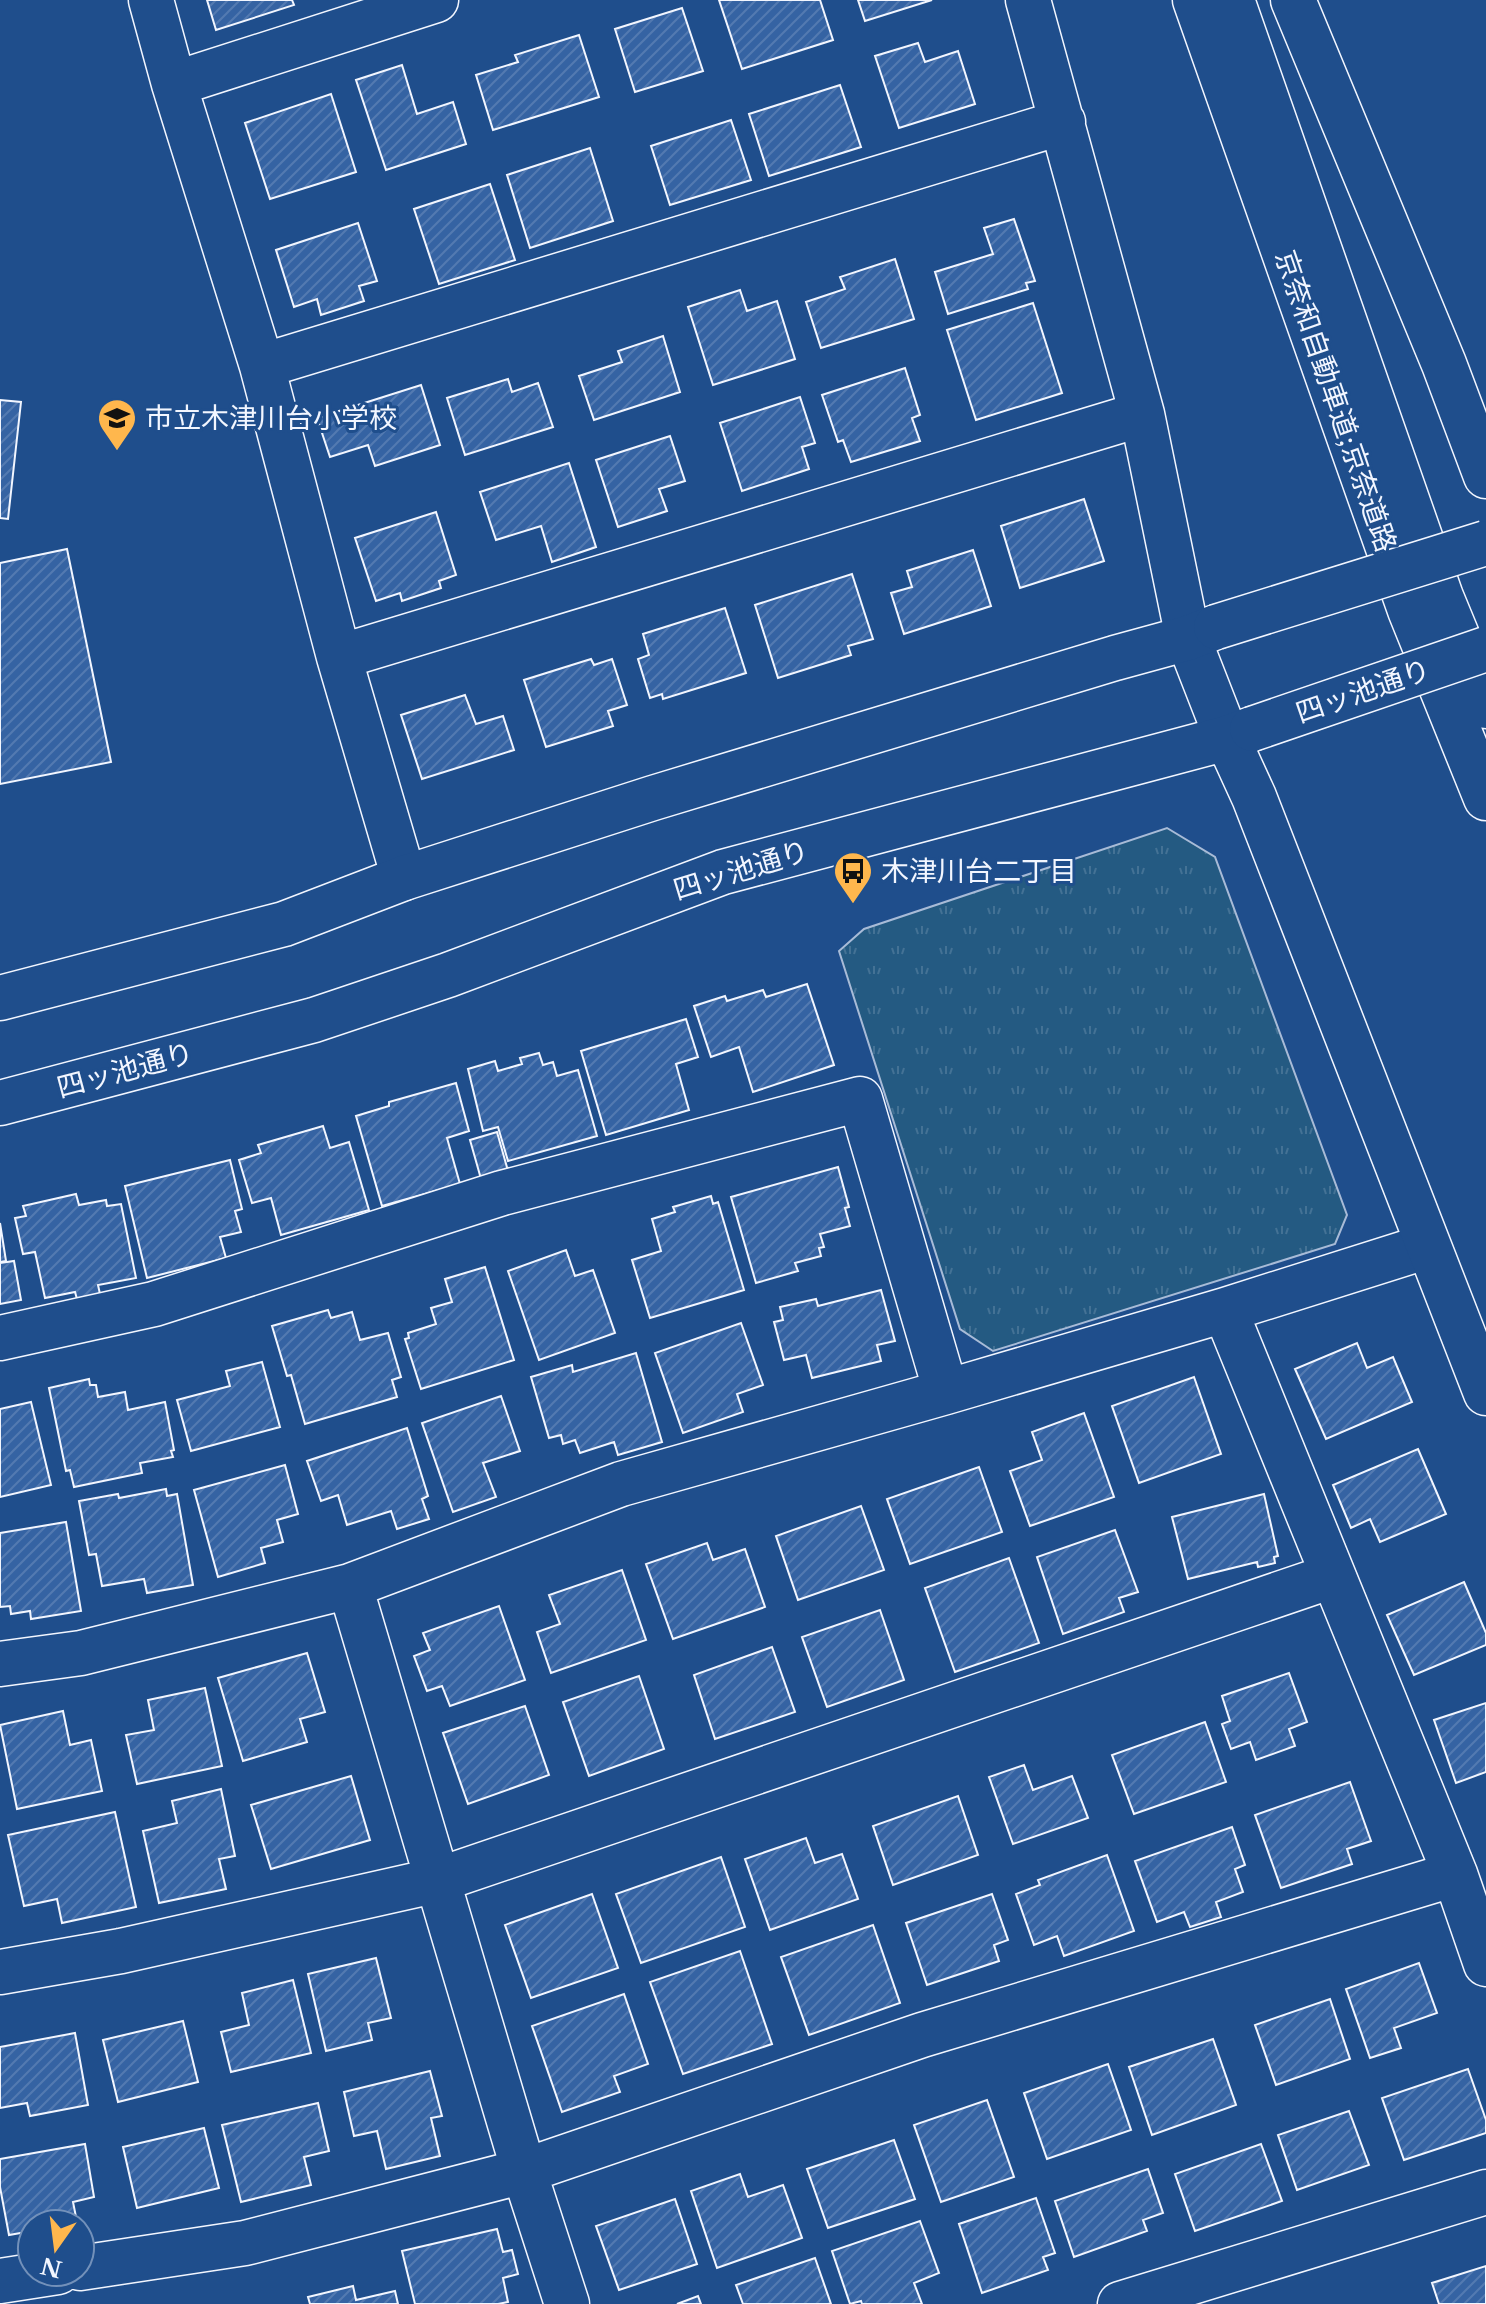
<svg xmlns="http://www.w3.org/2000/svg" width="1486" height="2304" font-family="'Libre Baskerville','Noto Sans JP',serif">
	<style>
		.park { fill: url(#park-tufts); stroke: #a8bbd7; stroke-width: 2 }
		.building { fill: url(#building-hatch); stroke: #f2f6ff; stroke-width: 2 }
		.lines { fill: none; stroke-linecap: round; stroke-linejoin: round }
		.street-casing { stroke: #f2f6ff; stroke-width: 47 }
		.secondary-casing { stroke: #f2f6ff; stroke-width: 47 }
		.highway-casing { stroke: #f2f6ff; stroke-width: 47 }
		.street { stroke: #1f4e8c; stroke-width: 44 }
		.secondary { stroke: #1f4e8c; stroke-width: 44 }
		.highway { stroke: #1f4e8c; stroke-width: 44 }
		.secondary-bridge-casing { stroke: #f2f6ff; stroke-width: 47; stroke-linecap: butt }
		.secondary-bridge { stroke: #1f4e8c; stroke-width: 44 }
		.labels { text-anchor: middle; stroke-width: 6; stroke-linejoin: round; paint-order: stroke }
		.street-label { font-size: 28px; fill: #f2f6ff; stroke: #1f4e8c }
		.poi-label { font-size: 28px; fill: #f2f6ff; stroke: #1f4e8c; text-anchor: start }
	</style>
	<defs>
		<pattern id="park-tufts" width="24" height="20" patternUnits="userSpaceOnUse" patternTransform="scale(2)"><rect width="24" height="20" fill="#245a82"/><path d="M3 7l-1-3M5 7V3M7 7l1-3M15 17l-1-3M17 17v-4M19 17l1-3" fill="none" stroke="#447295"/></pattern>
		<pattern id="building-hatch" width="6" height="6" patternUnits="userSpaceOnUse" patternTransform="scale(2)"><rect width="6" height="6" fill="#3563a3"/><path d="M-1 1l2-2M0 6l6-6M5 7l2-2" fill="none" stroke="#537ab1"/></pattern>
	</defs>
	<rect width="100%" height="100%" fill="#1f4e8c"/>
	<path class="park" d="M1167 828 1215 857 1347 1215 1335 1244 993 1351 960 1329 839 951 864 929Z"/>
	<path class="building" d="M207 0H292L294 5 216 30Z
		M719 0H820L833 40 742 69Z
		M858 0H932L865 21Z
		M682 8 703 71 635 92 615 29Z
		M579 35 599 97 493 130 476 75 518 62 515 55Z
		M918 43 925 62 958 51 975 104 899 128 875 56Z
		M402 65 417 114 453 102 466 144 386 170 356 80Z
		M840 85 861 147 769 176 749 114Z
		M331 94 356 172 270 199 245 123Z
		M731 120 751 180 670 205 651 146Z
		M590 148 613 221 530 248 507 175Z
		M490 184 515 260 439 284 414 209Z
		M1014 219 1035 281 1026 283 1028 289 948 314 935 272 993 254 984 228Z
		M358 223 377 281 359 286 364 301 321 315 317 299 294 307 276 250Z
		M895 259 914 319 821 348 806 302 845 289 840 277Z
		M740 290 747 311 777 301 795 359 713 385 688 307Z
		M1033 303 1062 393 976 420 947 330Z
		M663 336 680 392 594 420 579 376 622 362 618 351Z
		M905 368 920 415 912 418 920 441 851 462 843 440 838 442 822 395Z
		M508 379 512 392 538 383 553 427 465 455 447 398Z
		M421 385 440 445 375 466 368 445 330 457 317 418Z
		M800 397 815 443 802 447 809 469 742 491 720 423Z
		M0 400 21 402 8 519 0 518Z
		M670 436 685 481 659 489 667 511 618 527 596 460Z
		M569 463 596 547 552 562 541 526 496 540 480 492Z
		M1084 499 1104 561 1020 588 1001 526Z
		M436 512 456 575 439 581 441 588 402 601 400 593 376 601 355 538Z
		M67 549 111 762 0 784V563Z
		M973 550 991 606 904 634 891 593 912 587 907 571Z
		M852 574 873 639 848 646 851 655 778 678 755 605Z
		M725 608 746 673 663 699 662 694 650 698 638 659 649 655 643 634Z
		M591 659 594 665 612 659 627 705 608 711 613 726 546 747 524 680Z
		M465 695 476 724 503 716 514 750 422 779 401 715Z
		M807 984 834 1065 753 1092 739 1047 711 1057 694 1006 725 996 727 1001 763 990 766 997Z
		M686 1019 698 1057 676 1064 689 1110 606 1135 581 1051Z
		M539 1053 543 1065 553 1062 557 1076 578 1070 597 1136 508 1161 498 1127 483 1131 468 1069 495 1061 498 1071 522 1064 520 1058Z
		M456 1083 469 1131 447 1138 460 1184 382 1206 356 1116 389 1106V1102Z
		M323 1126 330 1148 349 1142 369 1210 281 1235 271 1198 252 1203 239 1160 261 1153 258 1145Z
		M497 1132 510 1178 483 1186 470 1140Z
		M230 1160 242 1209 235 1211 241 1232 220 1237 226 1258 147 1278 125 1186Z
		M838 1167 849 1207 845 1208 850 1226 820 1234 824 1247 819 1248 821 1256 795 1263 798 1271 756 1283 731 1197Z
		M76 1194 79 1205 106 1200 107 1206 121 1204 136 1278 98 1285 100 1294 77 1299 75 1292 45 1298 35 1252 23 1254 15 1218 26 1216 23 1206Z
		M711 1196 713 1204 718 1202 744 1290 650 1318 632 1260 661 1251 652 1219 675 1212 673 1207Z
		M0 1223 6 1261 0 1262Z
		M566 1250 575 1276 593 1270 615 1333 539 1360 508 1271Z
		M14 1261 21 1300 0 1304V1263Z
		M485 1267 514 1360 421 1389 405 1339 409 1338 408 1333 436 1324 431 1308 452 1302 445 1279Z
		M881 1290 895 1341 877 1345 881 1361 812 1378 806 1355 784 1360 774 1322 783 1320 780 1307 816 1299 818 1306Z
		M328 1310 331 1318 352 1312 360 1340 388 1333 401 1377 392 1380 397 1397 305 1424 291 1375 287 1376 272 1326Z
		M741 1323 763 1385 737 1394 743 1412 683 1433 655 1353Z
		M1357 1343 1367 1368 1393 1357 1412 1402 1326 1439 1295 1369Z
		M636 1353 662 1442 618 1455 614 1442 580 1453 575 1440 563 1444 561 1435 549 1438 531 1377 572 1365 573 1372Z
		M262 1362 280 1427 191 1451 177 1400 230 1386 226 1371Z
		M1194 1377 1221 1454 1139 1483 1112 1406Z
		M89 1379 90 1385H96L98 1397 125 1392 128 1410 165 1402 174 1450 171 1451 173 1457 140 1463 142 1473 74 1487 70 1470 66 1471 49 1388Z
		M501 1396 520 1451 483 1463 496 1497 453 1512 422 1423Z
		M31 1402 51 1485 0 1497V1409Z
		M1084 1413 1114 1497 1030 1526 1010 1471 1042 1460 1032 1432Z
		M407 1428 428 1496 422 1499 429 1519 397 1529 391 1511 347 1525 338 1495 321 1501 307 1461Z
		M1418 1449 1446 1514 1380 1542 1370 1519 1351 1528 1333 1485Z
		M285 1465 298 1514 277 1520 283 1542 261 1548 265 1563 218 1577 194 1490Z
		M979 1467 1002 1532 910 1564 887 1499Z
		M166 1489 167 1496 177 1494 193 1585 147 1593 144 1579 102 1586 96 1554 89 1555 79 1501 118 1494 119 1498Z
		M1264 1494 1278 1556 1274 1557 1275 1563 1258 1567 1257 1562 1188 1579 1172 1517Z
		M861 1506 884 1570 798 1600 776 1536Z
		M66 1522 81 1611 31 1619 30 1611 11 1614 10 1606 0 1607V1533Z
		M1115 1530 1138 1592 1119 1598 1124 1612 1063 1634 1037 1557Z
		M707 1543 713 1560 745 1549 765 1607 673 1639 646 1564Z
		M1009 1558 1039 1643 955 1672 925 1588Z
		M622 1570 646 1640 551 1673 537 1632 560 1624 549 1595Z
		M1464 1582 1486 1633V1645L1414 1675 1387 1615Z
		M499 1606 525 1680 450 1706 442 1686 427 1691 414 1656 430 1650 423 1633Z
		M880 1610 904 1680 827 1707 802 1637Z
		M772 1647 795 1712 715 1739 694 1675Z
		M307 1653 325 1712 300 1719 307 1742 243 1761 218 1678Z
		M1289 1673 1307 1722 1289 1729 1295 1746 1256 1760 1250 1742 1231 1749 1222 1724 1230 1721 1222 1696Z
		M639 1676 664 1749 589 1776 563 1702Z
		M205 1688 222 1766 137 1784 126 1735 154 1730 148 1700Z
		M1486 1703V1772L1456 1783 1434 1720Z
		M525 1706 549 1775 468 1804 443 1733Z
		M63 1711 70 1745 91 1740 102 1791 17 1809 0 1725Z
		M1205 1722 1226 1782 1134 1814 1112 1755Z
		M1024 1765 1033 1790 1072 1776 1088 1818 1013 1844 989 1777Z
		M351 1776 370 1840 271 1869 251 1805Z
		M1350 1782 1371 1841 1347 1849 1352 1864 1281 1888 1255 1815Z
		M221 1789 235 1856 219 1859 226 1889 159 1903 143 1831 177 1823 172 1801Z
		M958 1796 978 1855 893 1885 873 1826Z
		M115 1812 136 1907 62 1923 57 1899 24 1906 8 1835Z
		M1232 1827 1245 1865 1235 1869 1243 1892 1216 1902 1221 1917 1190 1927 1184 1912 1157 1922 1135 1861Z
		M806 1838 815 1863 842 1854 858 1899 770 1930 745 1859Z
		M1107 1855 1134 1931 1064 1956 1057 1936 1034 1945 1016 1894 1040 1885 1038 1880Z
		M721 1857 745 1927 641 1963 616 1894Z
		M592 1894 618 1968 531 1998 505 1925Z
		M992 1894 1008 1940 994 1945 999 1961 927 1985 906 1923Z
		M873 1925 900 2003 809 2035 781 1957Z
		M740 1951 772 2044 683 2074 650 1982Z
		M376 1958 391 2018 368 2023 372 2040 326 2051 308 1974Z
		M1419 1963 1437 2013 1394 2028 1401 2048 1370 2058 1346 1989Z
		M293 1980 311 2053 231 2072 221 2032 249 2025 242 1993Z
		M624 1994 648 2064 614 2076 620 2092 562 2112 532 2026Z
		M1330 1999 1350 2059 1276 2085 1255 2025Z
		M183 2021 198 2082 118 2102 103 2040Z
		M75 2033 88 2105 30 2116 27 2103 0 2108V2047Z
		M1213 2039 1236 2105 1152 2135 1129 2067Z
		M1108 2064 1131 2130 1047 2159 1024 2093Z
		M1468 2069 1486 2120V2133L1404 2160 1382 2098Z
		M430 2071 442 2116 431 2118 440 2156 386 2169 377 2131 354 2136 344 2092Z
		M987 2100 1014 2177 941 2202 914 2125Z
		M318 2103 329 2151 304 2157 311 2185 241 2202 222 2125Z
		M1349 2111 1369 2165 1297 2190 1278 2135Z
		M204 2128 219 2188 137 2208 123 2147Z
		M894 2140 915 2199 828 2228 807 2169Z
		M85 2144 94 2197 73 2202 77 2222 32 2224V2231L9 2235 0 2187V2159Z
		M1261 2144 1282 2201 1195 2231 1175 2174Z
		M1148 2169 1163 2213 1143 2220 1147 2231 1074 2257 1055 2201Z
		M740 2174 748 2197 783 2185 802 2238 717 2268 691 2191Z
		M1036 2198 1055 2253 1043 2257 1048 2270 982 2293 959 2224Z
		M675 2199 697 2264 619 2290 596 2226Z
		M920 2221 939 2273 914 2283 922 2304H862L861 2301 850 2304 832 2251Z
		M497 2229 503 2252 512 2250 518 2274 503 2278 508 2302 498 2304H415L402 2251Z
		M815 2258 831 2304H743L736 2285Z
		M1486 2266V2304H1439L1432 2283Z
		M353 2286 356 2300 395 2291 398 2304H310L308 2297Z
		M698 2296 701 2304H677Z"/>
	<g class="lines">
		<defs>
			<path id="street" d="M151 0 174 84 262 366 339 657 404 878
				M1028 0 1142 414 1188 638 1227 738
				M174 84 436 0
				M262 366 1063 122
				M339 657 1142 414
				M1225 1310 1455 1874 1486 1964
				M0 1338 154 1304 502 1193 860 1099 946 1392
				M350 1586 524 2171 567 2304
				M0 1664 81 1653 350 1586 621 1484 946 1392 1225 1310 1428 1246
				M0 1972 121 1951 438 1880 1332 1576
				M80 2268 245 2243 524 2171 922 2035 1455 1874
				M0 2281 58 2272
				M1120 2304 1486 2192"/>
			<path id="secondary" d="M1227 738 1254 797 1486 1393
				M0 998 284 924 404 878 653 798 1115 658 1188 638 1216 627
				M0 1103 314 1020 448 975 723 872 1227 738 1252 729"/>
			<path id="highway" d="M1195 0 1410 610 1486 798
				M1232 0 1441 597 1486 706
				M1293 0 1444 364 1486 476"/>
		</defs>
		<use href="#street" class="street-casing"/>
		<use href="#secondary" class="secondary-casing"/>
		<use href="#highway" class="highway-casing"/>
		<use href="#street" class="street"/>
		<use href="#secondary" class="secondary"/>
		<use href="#highway" class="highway"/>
		<defs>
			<path id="secondary-bridge" d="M1216 627 1486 543
				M1252 729 1486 649"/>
		</defs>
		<use href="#secondary-bridge" class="secondary-bridge-casing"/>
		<use href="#secondary-bridge" class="secondary-bridge"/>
	</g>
	<defs>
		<symbol id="school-pin" viewBox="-11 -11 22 30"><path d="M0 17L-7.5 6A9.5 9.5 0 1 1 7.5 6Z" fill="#ffb74d" stroke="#1f4e8c"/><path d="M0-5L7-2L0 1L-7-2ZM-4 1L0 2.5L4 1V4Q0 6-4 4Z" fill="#111"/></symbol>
		<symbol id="bus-pin" viewBox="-11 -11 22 30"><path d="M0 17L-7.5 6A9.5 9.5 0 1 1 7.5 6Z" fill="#ffb74d" stroke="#1f4e8c"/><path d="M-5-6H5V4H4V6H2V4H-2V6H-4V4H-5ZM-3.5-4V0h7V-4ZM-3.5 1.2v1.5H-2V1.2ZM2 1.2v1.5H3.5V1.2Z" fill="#111"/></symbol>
	</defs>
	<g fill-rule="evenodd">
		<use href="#school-pin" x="95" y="396" width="44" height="60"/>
		<use href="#bus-pin" x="831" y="849" width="44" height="60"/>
	</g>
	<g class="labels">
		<g class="street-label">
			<text transform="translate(1336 401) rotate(71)" y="10">京奈和自動車道;京奈道路</text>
			<text transform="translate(1363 691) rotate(-19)" y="10">四ッ池通り</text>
			<text transform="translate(741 870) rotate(-17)" y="10">四ッ池通り</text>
			<text transform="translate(125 1070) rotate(-15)" y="10">四ッ池通り</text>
		</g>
		<g class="poi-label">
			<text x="145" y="428">市立木津川台小学校</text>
			<text x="881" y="881">木津川台二丁目</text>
		</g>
	</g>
	<g transform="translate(56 2248) rotate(194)"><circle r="38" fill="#1f4e8c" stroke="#7391ba" stroke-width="2"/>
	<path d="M0-6L14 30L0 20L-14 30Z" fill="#ffb74d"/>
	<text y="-12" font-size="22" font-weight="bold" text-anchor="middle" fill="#f2f6ff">N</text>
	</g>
</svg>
